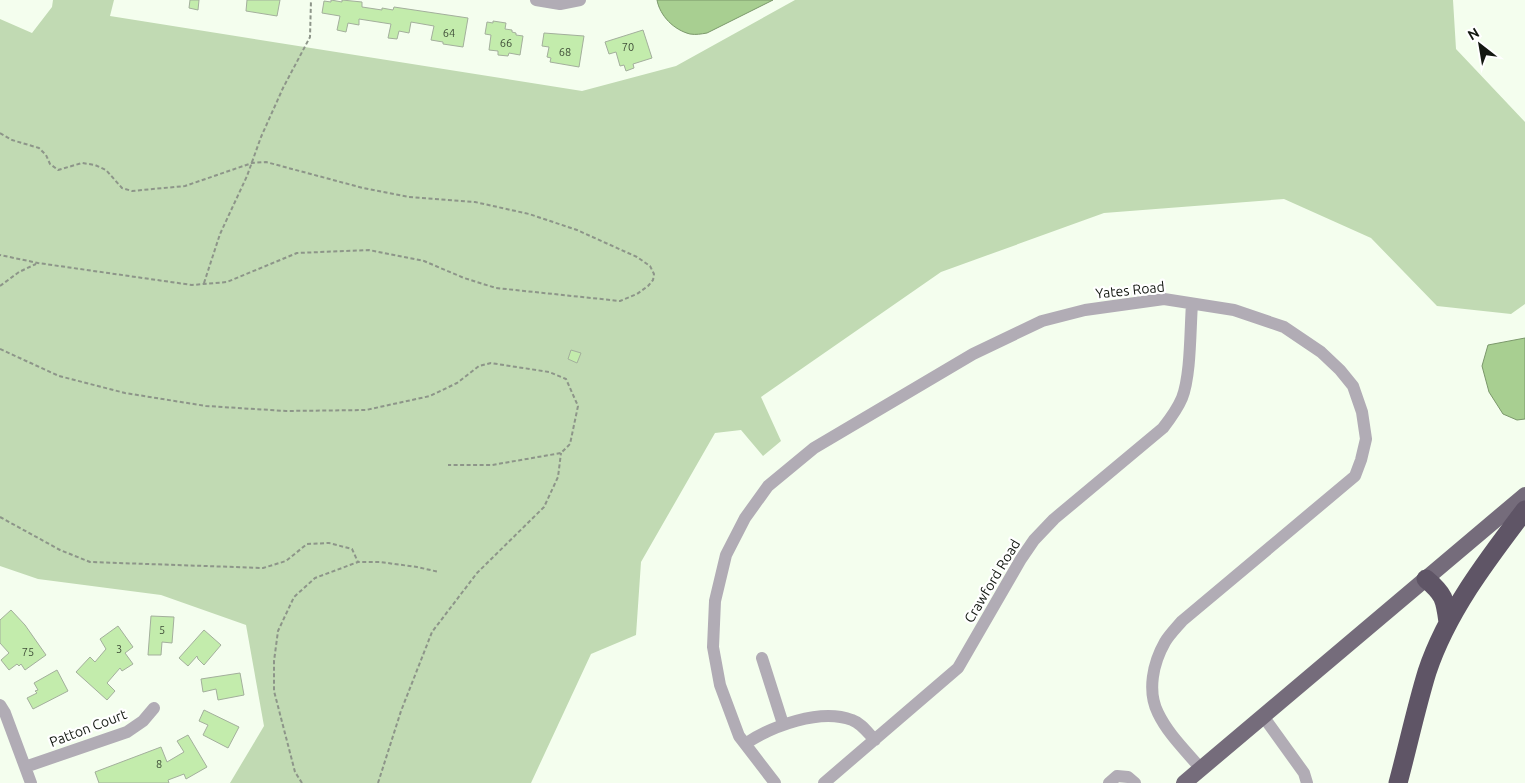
<svg xmlns="http://www.w3.org/2000/svg" width="1525" height="783" font-family="Ubuntu,sans-serif">
	<style>
		.green { fill: #c1dab3 }
		.water { fill: #a8cf91; stroke: #7b986b }
		.building { fill: #c3ecac; stroke: #a3af9c }
		.lines { fill: none; stroke-linecap: round; stroke-linejoin: round }
		.path { stroke: #8d9589; stroke-width: 2; stroke-dasharray: 4 2.5; stroke-linecap: butt }
		.minor { stroke: #b1acb5; stroke-width: 12 }
		.major { stroke: #756c7b; stroke-width: 16 }
		.highway { stroke: #5f5566; stroke-width: 19 }
		.labels { text-anchor: middle; stroke-width: 4.5; stroke-linejoin: round; paint-order: stroke }
		.number-label { font-size: 11px; fill: #3f4d38 }
		.street-label { font-size: 14px; fill: #131811; stroke: #fff }
	</style>
	<rect width="100%" height="100%" fill="#f4feee"/>
	<path class="green" d="M53 0H114L110 16 582 91 676 66 795 0H1453L1456 49 1525 122V304L1511 314 1437 306 1371 238 1284 199 1104 213 941 272 761 397 781 441 763 456 741 430 715 433 641 562 636 635 591 654 531 783H230L264 726 246 625 161 595 38 579 0 566V19L32 33 52 7Z"/>
	<path class="water" d="M657 0H773L707 33C701 34 696 35 690 34 674 30 660 16 657 0Z
		M1525 338V419L1517 420 1503 414 1489 392 1482 366 1488 345Z"/>
	<path class="building" d="M190 0H199L198 10 189 8Z
		M247 0H280L277 16 246 11Z
		M331 0 342 2V0L362 2V7L382 10V8L393 10 394 7 468 18 463 47 443 44V42L431 40 434 26 411 22 409 33 399 31 397 39 388 38 391 24 359 19V25L348 23 346 32 337 30 340 16 322 13 324 1 331 2Z
		M493 21 506 23 505 29 512 30V32L516 33V35L523 36 520 55 509 53 508 56 498 55V51L489 50 491 35 485 34 487 22 493 23Z
		M643 30 652 58 633 64 634 68 626 71 624 65 620 66 616 52 609 54 605 42Z
		M544 33 584 36 579 67 550 62 551 58 547 57 549 47 542 46Z
		M571 350 581 353 577 363 568 359Z
		M11 610 25 625 46 655 25 670 21 664 19 666 17 664 9 670 1 660 9 653 0 643V620Z
		M151 616 174 617 172 643 162 642 161 655H148Z
		M118 626 133 647 125 653 133 664 122 671 120 668 107 683 115 691 107 700 76 672 90 657 95 662 106 649 100 639Z
		M204 630 221 645 204 665 198 659 197 656 188 666 179 658Z
		M57 670 68 691 33 709 27 698 37 693 35 691 38 690 34 683Z
		M240 673 244 695 218 700 216 689 203 692 201 679Z
		M204 710 239 727 228 748 203 735 208 725 199 721Z
		M188 735 207 767 186 779 184 774 168 780 169 783H99L95 772 161 747 167 762 184 752 177 741Z"/>
	<g class="lines">
		<path class="path" d="M0 133 12 140 39 148 46 155 50 164 58 170 82 163 95 165 106 170 122 188 132 191 185 186 252 163 266 162 363 188 409 197 475 202 529 214 577 230 637 257 650 266 654 274 653 280 648 286 637 294 620 301 496 288 464 278 424 261 369 250 297 253 227 282 192 285 38 263 0 255
			M204 283 220 234 247 176 261 137 283 88 310 37 311 0
			M0 286 19 272 36 264
			M0 349 59 376 125 393 206 406 286 411 366 410 430 396 457 383 479 366 491 363 549 372 566 379 578 406 570 444 561 453 492 465H448
			M0 517 60 550 90 562 263 568 286 561 307 544 329 543 352 549 358 562
			M302 783 295 772 274 691V661L278 631 294 597 315 578 358 562H380L417 567 439 572
			M378 783 401 711 432 632 477 573 544 507 558 477 561 453"/>
		<path class="minor" d="M536 0 560 4 580 0
			M762 658 783 724
			M0 705 5 713 31 783
			M1263 716 1304 773 1307 783
			M745 744C772 726 820 708 852 720 861 723 868 733 875 740
			M25 767 127 732 143 721 154 708
			M775 783 739 736 720 685 713 647 715 601 726 555 745 518 768 486 814 448 973 354 1042 321 1085 310 1164 299 1234 310 1284 327 1321 352 1340 370 1353 386 1362 412 1366 439 1361 460 1355 476 1182 621C1176 628 1169 635 1165 642 1153 663 1147 691 1158 713 1168 734 1186 751 1201 769
			M824 783 958 668 1021 559 1034 540 1054 519 1163 428C1170 419 1177 410 1182 398 1191 375 1190 330 1192 304
			M1109 783 1117 776 1128 777 1135 783"/>
		<path class="major" d="M1184 783 1525 495"/>
		<path class="highway" d="M1426 579C1444 594 1445 599 1448 622
			M1398 783C1408 746 1416 708 1427 672 1447 612 1487 560 1525 510"/>
	</g>
	<g class="labels">
		<g class="number-label">
			<text x="449" y="37">64</text>
			<text x="506" y="47">66</text>
			<text x="628" y="51">70</text>
			<text x="565" y="56">68</text>
			<text x="162" y="634">5</text>
			<text x="119" y="653">3</text>
			<text x="28" y="656">75</text>
			<text x="159" y="768">8</text>
		</g>
		<g class="street-label">
			<text transform="translate(1130 290) rotate(-6)" y="5">Yates Road</text>
			<text transform="translate(992 581) rotate(-59)" y="5">Crawford Road</text>
			<text transform="translate(88 728) rotate(-21)" y="5">Patton Court</text>
		</g>
	</g>
	<g transform="translate(1480 45) rotate(329)" stroke="#ffffff" stroke-width="4" paint-order="stroke">
	<path d="M0-4L9 19L0 12L-9 19Z" fill="#131811"/>
	<text y="-8" font-size="14" font-weight="bold" text-anchor="middle" fill="#131811">N</text>
	</g>
</svg>
